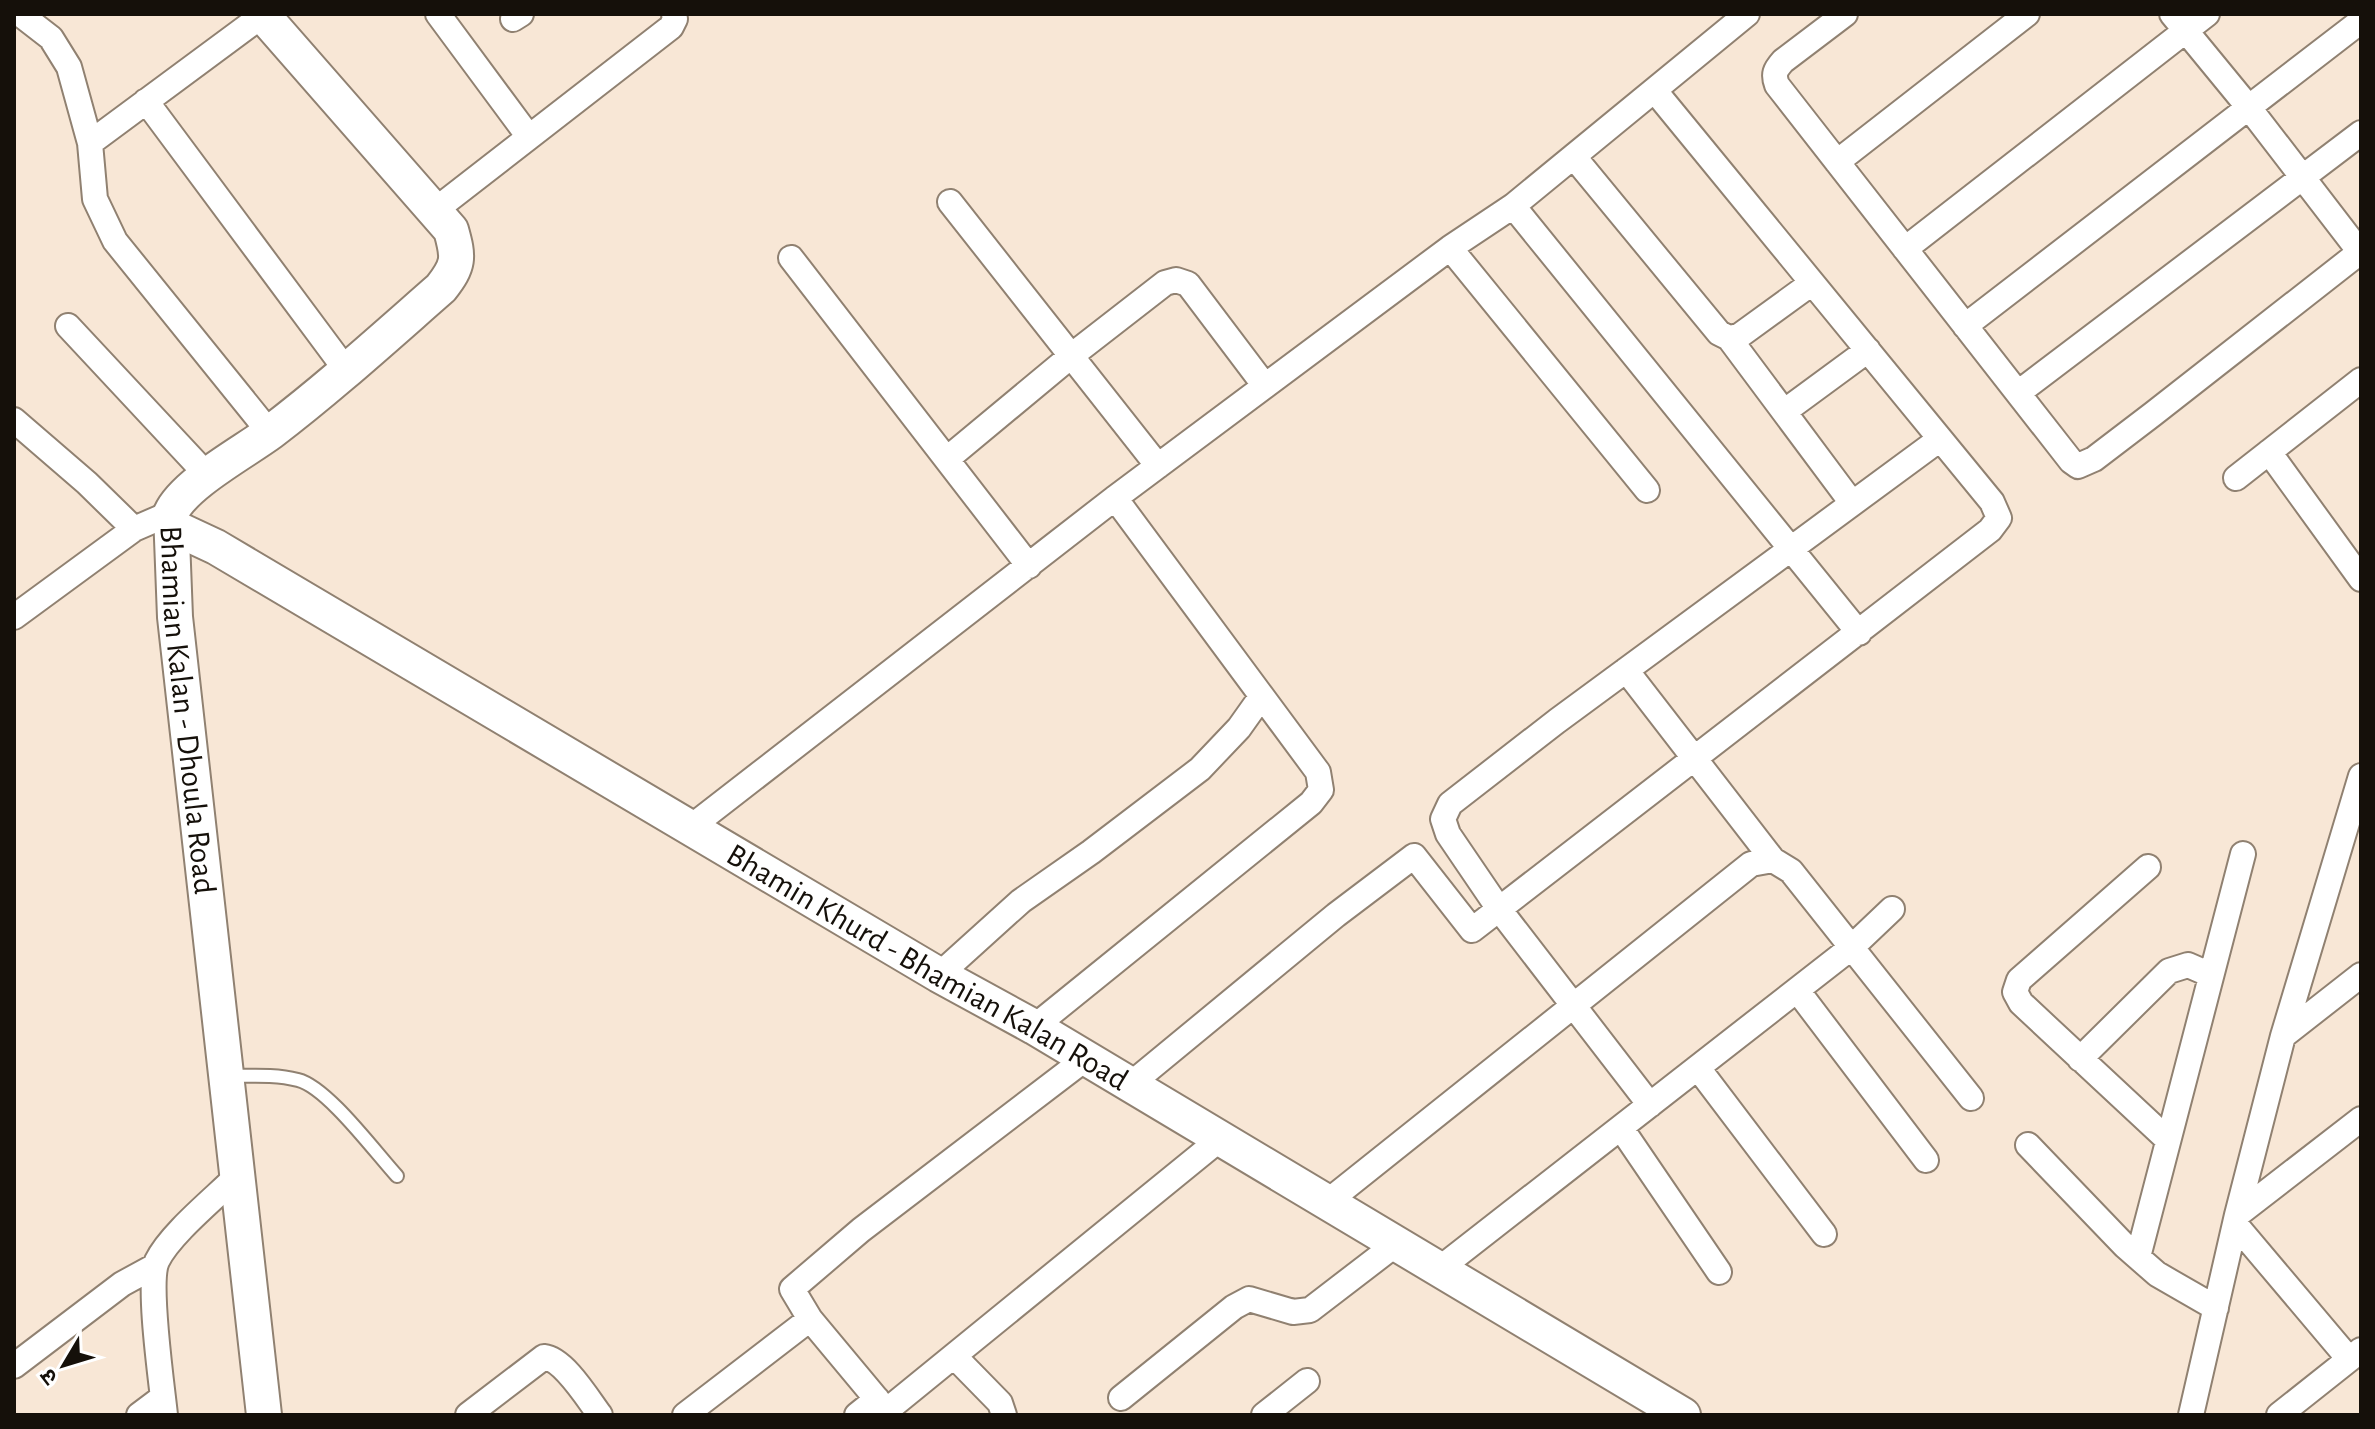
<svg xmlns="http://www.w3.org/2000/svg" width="2375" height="1429" font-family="'Alegreya Sans','Noto Sans Devanagari',sans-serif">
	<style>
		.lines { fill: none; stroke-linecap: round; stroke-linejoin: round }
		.lane-casing { stroke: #908171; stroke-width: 16 }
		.street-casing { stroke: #908171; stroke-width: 28 }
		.secondary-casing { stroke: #908171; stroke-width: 38 }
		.lane { stroke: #fff; stroke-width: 12 }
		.street { stroke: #fff; stroke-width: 24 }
		.secondary { stroke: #fff; stroke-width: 34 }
		.labels { text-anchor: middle; stroke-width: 6; stroke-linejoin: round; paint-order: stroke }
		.street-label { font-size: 32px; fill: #15100a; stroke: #fff }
	</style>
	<rect width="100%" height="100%" fill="#f8e7d6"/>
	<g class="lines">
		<defs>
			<path id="lane" d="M228 1076C251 1076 275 1074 298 1080 327 1087 375 1152 397 1176"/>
			<path id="street" d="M20 14 51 38 69 67 90 143 95 199 115 241 270 433
				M438 14 529 137
				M1845 14 1783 61C1775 70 1773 74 1777 85L2071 461 2078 466 2094 459 2153 414 2360 252 2250 109 2172 14
				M513 19 521 14
				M146 101 346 370
				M90 143 263 15
				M1574 157 1719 333 1729 338 1739 336 1812 283
				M1837 162 2027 14
				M950 202 1158 466
				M1513 206 1859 633
				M434 211 671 27 675 19 674 14
				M1450 248 1647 490
				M1905 249 2207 14
				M791 258 1029 566
				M68 326 208 476
				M1965 326 2361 21
				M1729 338 1852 503
				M2018 393 2361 133
				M1785 411 1868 350
				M14 420 87 483 134 529
				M2269 452 2361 579
				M947 459 1071 356 1165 283 1176 280 1188 284 1265 386
				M2236 478 2361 380
				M14 617 134 529 171 513
				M1626 670 1773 860
				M691 827 1115 498 1450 248 1513 206 1747 14
				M2148 867 2019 980 2015 992 2021 1003 2168 1140
				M939 975 1021 901 1091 852 1200 769 1239 728 1261 697
				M1797 990 1926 1160
				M1034 1027 1311 803 1321 790 1318 772 1115 498
				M2283 1036 2361 975
				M2080 1059 2169 971 2188 965 2211 975
				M1698 1068 1824 1234
				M1131 1084 1336 915 1414 856 1472 930 1990 530 1999 518 1992 502 1655 91
				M1650 1105 1499 909 1448 834 1443 819 1450 804 1557 721 1940 439
				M1621 1128 1719 1272
				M2028 1145 2125 1246 2157 1274 2216 1308
				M1326 1203 1751 864 1773 860 1791 871 1971 1098
				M2237 1215 2361 1119
				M2235 1224 2349 1359
				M2138 1257 2243 854
				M1438 1270 1852 947 1892 909
				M954 1356 1000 1403 1004 1415
				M14 1366 122 1284 155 1266
				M1121 1398 1234 1307 1249 1299 1293 1312 1310 1310 1396 1244
				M886 1411 1220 1139
				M139 1415 163 1397
				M165 1415C162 1386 147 1283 157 1261 170 1234 215 1198 237 1176
				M468 1415 544 1357C564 1359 588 1399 600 1415
				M685 1415 810 1319
				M857 1415 877 1399
				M890 1415 810 1319 792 1289 861 1230 1085 1059
				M1264 1415 1307 1381
				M2191 1415 2237 1215 2283 1036 2361 776
				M2279 1415 2361 1350"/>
			<g id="secondary">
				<path id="s1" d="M262 14 451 230C459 258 459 265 441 288 385 337 330 387 271 432 244 452 184 484 171 513L175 617 264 1415"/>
				<path id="s2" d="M171 526 216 547 939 975 1034 1027 1683 1415"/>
			</g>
		</defs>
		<use href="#lane" class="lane-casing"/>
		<use href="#street" class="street-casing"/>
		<use href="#secondary" class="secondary-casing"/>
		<use href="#lane" class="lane"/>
		<use href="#street" class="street"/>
		<use href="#secondary" class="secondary"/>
	</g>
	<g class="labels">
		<g class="street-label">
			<text dy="11" stroke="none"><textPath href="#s1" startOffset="900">Bhamian Kalan - Dhoula Road</textPath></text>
			<text dy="11" stroke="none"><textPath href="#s2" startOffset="876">Bhamin Khurd - Bhamian Kalan Road</textPath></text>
		</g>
	</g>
	<rect width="2375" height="1429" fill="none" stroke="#15100a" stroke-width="32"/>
	<g transform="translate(64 1365) rotate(232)" stroke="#ffffff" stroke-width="6" paint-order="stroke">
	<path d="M0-6L14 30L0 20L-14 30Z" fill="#15100a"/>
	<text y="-12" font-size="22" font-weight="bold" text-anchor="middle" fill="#15100a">उ</text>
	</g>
</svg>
